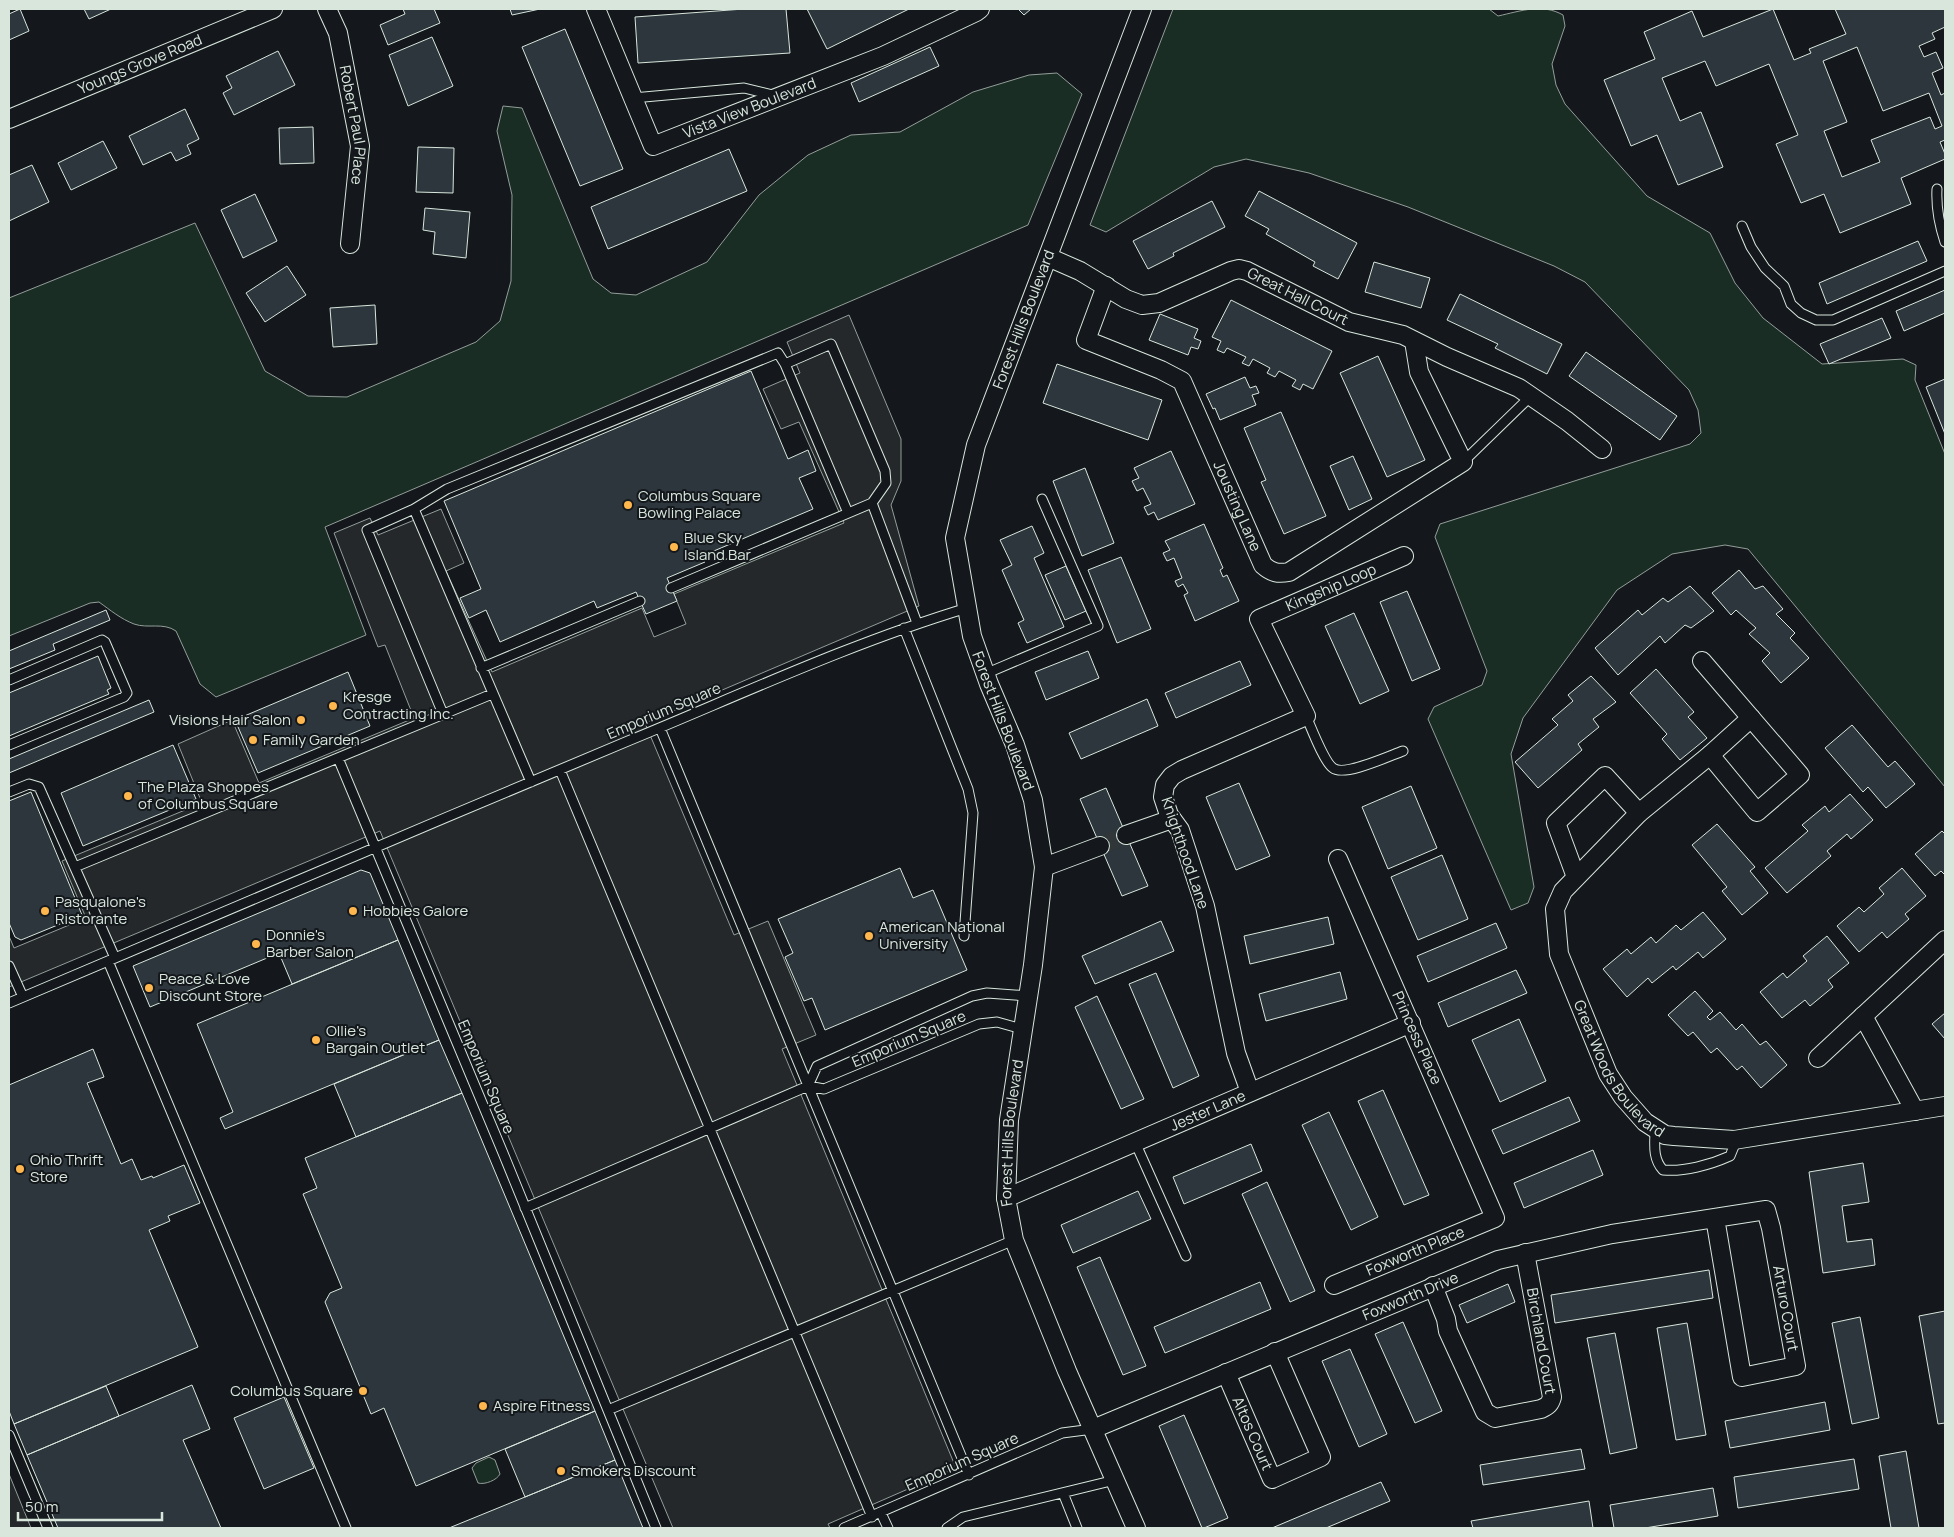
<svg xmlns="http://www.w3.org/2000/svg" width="1954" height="1537" font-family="Manrope,sans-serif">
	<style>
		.green { fill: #1a2d24; stroke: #939e99 }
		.parking { fill: #24282b; stroke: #939e99 }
		.building { fill: #2c363c; stroke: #d8e6dc; fill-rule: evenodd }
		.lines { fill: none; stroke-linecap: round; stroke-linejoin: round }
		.minor-tunnel { stroke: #313739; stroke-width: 18; stroke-dasharray: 18 9; stroke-linecap: butt }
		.service-casing { stroke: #d8e6dc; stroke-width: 11 }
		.minor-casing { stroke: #d8e6dc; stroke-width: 20 }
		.service { stroke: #14181c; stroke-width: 9 }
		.minor { stroke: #14181c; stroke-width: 18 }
		.poi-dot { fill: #ffb74d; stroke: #14181c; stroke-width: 2 }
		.labels { text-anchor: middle; stroke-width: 4; stroke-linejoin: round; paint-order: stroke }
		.street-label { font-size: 15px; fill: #d8e6dc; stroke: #14181c }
		.poi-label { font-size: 15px; fill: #d8e6dc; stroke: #14181c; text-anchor: start }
	</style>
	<rect width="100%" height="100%" fill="#14181c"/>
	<path class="green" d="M1173 9H1489L1498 16C1521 11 1542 3 1563 15L1565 26 1552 64 1556 85 1565 104 1647 196 1710 233 1735 283 1763 318 1822 364 1903 359 1916 365 1915 380 1945 454V787L1748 549 1725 545 1672 554 1617 590 1523 718 1511 754 1534 887 1528 903 1511 910 1428 719 1434 707 1482 685 1487 671 1435 537 1440 524 1690 444 1701 433 1698 410 1689 390 1585 282 1554 266 1408 207 1309 173 1246 159 1214 167 1106 232 1090 225Z
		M1057 73 1082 94 1028 225 325 527 366 635 216 697 200 684 176 631C163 622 148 629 134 624 121 619 110 610 99 602L90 603 9 636V298L195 223 265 371 308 396 347 397 476 342 500 321 511 281 512 195 497 131 503 106 522 108 593 279 611 293 636 295 707 262 759 195 808 155 851 135 900 132 973 92 1029 75Z
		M489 1457 495 1460 500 1474C497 1480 485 1485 478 1483L472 1468 476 1463Z"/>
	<path class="parking" d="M849 315 901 439V481L891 505 919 606 645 723 734 935 768 921 816 1035 782 1049 956 1468 828 1524 830 1528H673L380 831 9 987V936L14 948 86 918 62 861 202 803 178 744 232 720 259 783 414 718 385 645 378 647 334 533 370 518 378 535 441 509 464 563 446 571 492 672 642 608 654 637 686 624 674 594 844 523 799 422 781 429 763 389 800 373 787 342Z
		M9 1474 31 1528H9Z"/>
	<path class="building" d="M20 9 29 31 9 40V14Z
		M84 9H111L89 19Z
		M403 9H434L440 23 388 45 380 25 405 14Z
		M510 9H540L512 15Z
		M744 9H786L790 53 638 63 635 17Z
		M807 9H909L827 49Z
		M1018 9H1031L1024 15Z
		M1773 9 1794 60 1811 53 1809 49 1846 34 1835 9H1945V27L1932 33 1935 39 1919 46 1924 57 1936 52 1943 68 1932 73 1941 95 1945 93V140L1940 142 1945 154V159L1901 178 1911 204 1840 233 1824 194 1801 203 1776 144 1798 135 1769 64 1716 86 1705 61 1662 78 1680 121 1701 112 1723 167 1678 185 1657 135 1631 146 1604 80 1655 59 1644 32 1692 11 1703 37ZM1857 47 1883 111 1929 93 1942 126 1935 129 1930 117 1871 140 1880 162 1842 177 1824 131 1847 122 1823 61Z
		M565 29 623 169 580 186 522 47Z
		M432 37 453 86 408 106 389 55Z
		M930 47 939 66 859 102 851 83Z
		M278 51 295 85 234 115 223 93 232 88 226 76Z
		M185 109 199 139 187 145 191 154 176 161 171 152 143 165 129 136Z
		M313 127 314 163 280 164 279 128Z
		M103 141 117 168 71 190 58 163Z
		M418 147 454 148 453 193 416 192Z
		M729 149 747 191 608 249 591 207Z
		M32 165 49 202 9 221V175Z
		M1259 191 1357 243 1338 279 1313 266 1315 262 1266 234 1269 229 1245 216Z
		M255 194 277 241 243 258 221 210Z
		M1212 201 1225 227 1173 253 1174 256 1148 269 1133 241Z
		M425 208 470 212 466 258 433 254 435 232 423 230Z
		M1918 241 1927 261 1827 304 1819 283Z
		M1374 262 1430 278 1421 308 1365 292Z
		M287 266 306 295 265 322 246 293Z
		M1945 290V313L1904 331 1896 311Z
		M1460 294 1562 344 1547 374 1495 348 1498 344 1447 320Z
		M1231 300 1332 351 1313 389 1303 384 1300 390 1292 386 1296 380 1279 371 1275 377 1267 373 1270 368 1253 359 1249 366 1242 363 1246 357 1227 348 1224 353 1217 350 1221 341 1212 337Z
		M375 305 377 344 333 347 330 308Z
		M1160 314 1198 329 1194 338 1201 341 1198 349 1191 347 1188 355 1149 340Z
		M1882 318 1891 338 1829 364 1820 344Z
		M1586 352 1677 416 1660 440 1569 376Z
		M1378 356 1425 460 1387 477 1340 373Z
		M1057 364 1162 400 1148 440 1043 403Z
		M751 371 788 459 808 450 816 471 799 478 813 509 702 556 705 562 667 578 677 601 646 614 636 592 597 608 594 601 500 642 486 610 469 618 460 598 481 589 444 501Z
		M1245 377 1250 388 1256 386 1259 393 1252 395 1256 405 1220 420 1215 408 1213 409 1206 394Z
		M1945 379V434L1926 387Z
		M1281 412 1326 516 1284 534 1261 482 1266 480 1244 428Z
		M1171 451 1195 504 1158 520 1154 512 1148 515 1144 507 1151 504 1143 488 1137 491 1132 481 1139 478 1134 468Z
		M1353 456 1372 499 1349 510 1330 466Z
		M1085 468 1114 543 1082 556 1053 481Z
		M1204 524 1223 568 1220 570 1223 577 1227 575 1239 601 1195 621 1184 595 1188 593 1183 584 1178 587 1175 581 1182 578 1174 558 1167 561 1163 553 1170 550 1165 541Z
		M1032 526 1044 553 1034 558 1064 627 1027 643 1018 623 1024 620 1002 570 1012 565 1000 540Z
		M1121 557 1151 629 1117 643 1088 570Z
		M1066 566 1086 611 1065 620 1045 575Z
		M1739 570 1755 589 1763 586 1783 609 1776 614 1795 633 1790 638 1809 658 1781 683 1762 661 1770 653 1749 634 1756 628 1736 610 1731 615 1712 593Z
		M1690 586 1714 611 1691 628 1685 625 1665 643 1660 636 1618 675 1595 648 1638 610 1642 615 1663 598 1668 602Z
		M1407 591 1440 669 1412 681 1380 602Z
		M106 610 110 620 53 644 55 650 9 669V651Z
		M1354 613 1389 691 1360 704 1325 626Z
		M1088 651 1099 678 1046 700 1035 672Z
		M98 656 111 688 107 690 109 694 9 736V693Z
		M1240 661 1251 685 1176 718 1165 693Z
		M1656 669 1694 712 1688 717 1707 738 1680 760 1662 739 1667 734 1630 693Z
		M348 672 370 726 258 773 235 720Z
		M1591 676 1616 702 1593 719 1599 727 1578 744 1582 750 1538 788 1515 762 1558 725 1552 719 1573 701 1568 695Z
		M1147 699 1158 726 1081 759 1069 733Z
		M149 700 154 712 9 773V759Z
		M1852 725 1888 767 1895 761 1915 784 1886 808 1868 787 1863 792 1825 748Z
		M173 745 196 799 83 846 61 793Z
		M1239 783 1270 856 1236 870 1206 797Z
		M1411 786 1437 848 1388 869 1362 807Z
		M1106 788 1148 886 1122 896 1080 799Z
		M31 792 82 915 21 940 15 937 9 923V801Z
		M1850 794 1873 820 1851 839 1847 834 1827 851 1831 856 1787 893 1765 868 1808 831 1802 825 1825 806 1829 812Z
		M1717 824 1755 867 1750 871 1768 893 1742 915 1722 891 1727 887 1692 845Z
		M1942 831 1945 834V875L1941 871 1935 876 1915 854Z
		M1442 855 1468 919 1418 940 1391 877Z
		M900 868 913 898 933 890 967 970 825 1030 812 998 804 1001 785 957 793 953 778 919Z
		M1902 868 1926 896 1905 914 1909 919 1887 938 1882 932 1859 952 1837 926 1859 907 1864 912 1884 894 1879 888Z
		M361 870 370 873 398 940 292 984 279 953 150 1007 133 966Z
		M1703 912 1726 939 1703 958 1698 952 1676 970 1673 966 1652 983 1648 978 1627 997 1603 969 1627 949 1631 954 1651 937 1656 943 1676 925 1681 930Z
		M1328 917 1334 944 1250 964 1244 936Z
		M1161 921 1174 951 1095 984 1082 956Z
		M1496 923 1507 948 1428 982 1417 956Z
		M1827 936 1849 963 1828 980 1833 987 1810 1006 1805 1000 1782 1018 1760 992 1783 973 1787 978 1807 961 1803 956Z
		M398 940 439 1040 225 1129 220 1118 233 1112 197 1024Z
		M1516 970 1527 993 1448 1027 1438 1003Z
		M1340 972 1347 999 1266 1021 1259 994Z
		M1156 973 1199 1076 1173 1088 1129 984Z
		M1695 991 1713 1011 1707 1017 1710 1020 1720 1012 1736 1030 1742 1024 1760 1045 1766 1041 1787 1065 1761 1088 1742 1066 1737 1070 1717 1048 1711 1053 1693 1032 1688 1036 1668 1015Z
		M1097 996 1144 1099 1121 1109 1075 1007Z
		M1945 1013V1039L1932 1024Z
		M1519 1019 1546 1081 1500 1102 1472 1040Z
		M439 1040 462 1093 356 1137 334 1084Z
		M93 1049 104 1077 87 1083 121 1164 132 1159 141 1180 152 1176 153 1178 184 1165 200 1203 168 1216 170 1221 149 1230 198 1347 14 1424 9 1411V1085Z
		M1383 1090 1429 1195 1404 1205 1358 1101Z
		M462 1093 595 1411 416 1486 384 1408 371 1414 325 1302 330 1293 342 1288 303 1194 317 1188 305 1158Z
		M1569 1097 1580 1121 1503 1154 1492 1130Z
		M1329 1112 1378 1217 1351 1230 1302 1125Z
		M1251 1144 1262 1171 1184 1204 1173 1177Z
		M1593 1150 1603 1175 1524 1208 1514 1183Z
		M1863 1163 1869 1202 1842 1206 1847 1242 1872 1239 1875 1265 1823 1273 1809 1172Z
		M1267 1182 1315 1291 1290 1302 1242 1194Z
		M1138 1191 1151 1219 1073 1253 1061 1225Z
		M1100 1257 1146 1366 1123 1375 1077 1267Z
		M1709 1270 1713 1298 1555 1323 1551 1295Z
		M1260 1282 1271 1309 1165 1353 1154 1327Z
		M1508 1284 1515 1302 1467 1323 1459 1305Z
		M1945 1311V1423L1938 1424 1919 1316Z
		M1860 1317 1879 1418 1852 1424 1832 1323Z
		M1403 1322 1442 1411 1415 1423 1375 1334Z
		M1687 1323 1706 1435 1676 1440 1657 1328Z
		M1615 1333 1637 1448 1610 1454 1587 1338Z
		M1350 1349 1387 1434 1359 1447 1322 1361Z
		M192 1385 210 1429 183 1440 221 1528H58L27 1455Z
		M106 1386 119 1416 27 1455 14 1424Z
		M284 1397 314 1468 264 1489 234 1418Z
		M1825 1402 1830 1430 1730 1448 1725 1421Z
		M595 1411 615 1460 525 1497 505 1449Z
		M1184 1415 1228 1518 1204 1528H1202L1159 1426Z
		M1581 1449 1585 1469 1483 1485 1480 1465Z
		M1906 1451 1919 1528H1891L1879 1456Z
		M1854 1459 1859 1489 1738 1508 1734 1477Z
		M615 1460 643 1528H449L525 1497Z
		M1381 1482 1390 1501 1326 1528H1272Z
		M1713 1488 1718 1516 1645 1528H1614L1610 1505Z
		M1589 1501 1593 1528H1473L1471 1521Z"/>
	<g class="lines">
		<path class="minor-tunnel" d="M1100 846 1126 835"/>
		<defs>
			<path id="service" d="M633 98 744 88 777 96
				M1937 189C1936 208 1939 224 1945 242
				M1742 226 1751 247 1765 268 1784 286 1791 304 1801 313 1816 320H1833L1945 271
				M1463 462 1531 396
				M414 509 447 489 778 353 785 364
				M848 513 785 364 831 344 885 471 886 483 872 503 917 623
				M671 588 872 503
				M904 628 968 789 973 813 964 936
				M481 668 640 601
				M985 674 1098 626 1042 499
				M9 680 102 640 105 642 127 693 124 697 9 745
				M443 714 367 530 414 509 531 782
				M1306 716C1311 727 1324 762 1333 768 1344 777 1389 756 1403 751
				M660 728 969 1475
				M338 758 503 1153 656 1528
				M560 770 872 1517
				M9 792 29 784 39 787 115 958
				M75 867 492 694
				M108 961 346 1528
				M9 966 23 997
				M9 1003C215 917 421 827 628 741 740 695 851 643 967 608
				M808 1086 817 1066 972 996 987 993 1028 996
				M1655 1129C1655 1143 1652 1158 1663 1170 1684 1172 1710 1165 1730 1156L1737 1139
				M1135 1142 1186 1256
				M525 1208 808 1086 824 1089 979 1024 997 1022 1022 1029
				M608 1410 1014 1240
				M9 1435 48 1528
				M1063 1493 1077 1528
				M881 1513 888 1528
				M844 1528 1062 1433 1093 1429
				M947 1528 963 1517 1115 1480"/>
			<g id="minor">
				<path id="s1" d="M327 9 338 33 360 146 350 244"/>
				<path id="s2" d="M596 9 653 146 883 56 976 12 980 9"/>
				<path id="s3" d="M9 119 273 9"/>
				<path id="s4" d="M1048 257 1080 271 1126 299 1142 305 1159 303 1231 271 1239 269 1247 271 1349 322 1403 335 1447 357 1519 388 1567 421 1602 449"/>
				<path id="s5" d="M1106 286 1086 340 1161 370 1182 381 1263 565C1272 573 1278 574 1289 572L1463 462 1419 372 1414 341"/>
				<path d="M1702 661 1800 775 1757 812 1710 755"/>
				<path id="s6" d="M1751 718 1710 755 1639 813 1563 891 1555 909 1559 954 1608 1074 1623 1097 1645 1122 1665 1135 1674 1136 1734 1140 1945 1106"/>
				<path d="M1126 835 1172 819"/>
				<path d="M1044 867 1100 846"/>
				<path d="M1576 877 1556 823 1605 776 1639 813"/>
				<path d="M1863 1016 1915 1111"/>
				<path d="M1818 1058 1945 940"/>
				<path id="s7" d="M1250 1092 1236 1053 1205 906 1180 830 1169 815 1163 797 1165 785 1172 776 1182 770 1306 716 1259 619 1404 556"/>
				<path id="s8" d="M1006 1198 1411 1023"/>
				<path id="s9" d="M1334 1285 1495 1218 1338 859"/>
				<path d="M1433 1286 1446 1319 1448 1331 1485 1412 1495 1418 1541 1409C1548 1406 1550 1404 1552 1397L1525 1253"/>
				<path id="s10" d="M1226 1373 1272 1479 1321 1457 1275 1352"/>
				<path id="s11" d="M1093 1429 1498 1260 1612 1234 1766 1210 1771 1228 1796 1366 1742 1377 1715 1218"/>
				<path id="s12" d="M1136 1528 1067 1371 1014 1240 1006 1198 1009 1120 1033 965 1044 867 1033 800 1015 745 989 684 972 636 955 538 976 445 1142 9"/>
			</g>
		</defs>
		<use href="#service" class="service-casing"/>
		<use href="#minor" class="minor-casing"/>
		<use href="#service" class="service"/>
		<use href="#minor" class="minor"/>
	</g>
	<g class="poi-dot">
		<circle cx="628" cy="505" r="5"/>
		<circle cx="674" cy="547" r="5"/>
		<circle cx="333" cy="706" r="5"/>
		<circle cx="301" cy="720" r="5"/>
		<circle cx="253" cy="740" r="5"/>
		<circle cx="128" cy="796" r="5"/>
		<circle cx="45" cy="911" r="5"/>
		<circle cx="353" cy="911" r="5"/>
		<circle cx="869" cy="936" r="5"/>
		<circle cx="256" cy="944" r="5"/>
		<circle cx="149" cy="988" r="5"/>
		<circle cx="316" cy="1040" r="5"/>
		<circle cx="20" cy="1169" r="5"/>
		<circle cx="363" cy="1391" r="5"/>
		<circle cx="483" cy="1406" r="5"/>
		<circle cx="561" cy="1471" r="5"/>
	</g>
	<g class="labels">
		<g class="street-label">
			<text dy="5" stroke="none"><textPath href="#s3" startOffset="142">Youngs Grove Road</textPath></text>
			<text dy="5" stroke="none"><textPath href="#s2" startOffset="252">Vista View Boulevard</textPath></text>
			<text dy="5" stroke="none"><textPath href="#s1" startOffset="120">Robert Paul Place</textPath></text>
			<text dy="5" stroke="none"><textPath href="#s4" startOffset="275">Great Hall Court</textPath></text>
			<text dy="5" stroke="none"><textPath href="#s12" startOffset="1261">Forest Hills Boulevard</textPath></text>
			<text dy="5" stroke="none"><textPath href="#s5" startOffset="299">Jousting Lane</textPath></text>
			<text dy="5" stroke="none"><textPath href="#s7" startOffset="666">Kingship Loop</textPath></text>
			<text transform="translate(664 711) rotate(-23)" y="5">Emporium Square</text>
			<text transform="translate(1003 721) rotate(69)" y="5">Forest Hills Boulevard</text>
			<text transform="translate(1185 853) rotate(71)" y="5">Knighthood Lane</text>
			<text transform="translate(1417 1038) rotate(66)" y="5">Princess Place</text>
			<text transform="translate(909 1039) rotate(-23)" y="5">Emporium Square</text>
			<text dy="5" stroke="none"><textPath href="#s6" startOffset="452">Great Woods Boulevard</textPath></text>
			<text transform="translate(486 1077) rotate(67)" y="5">Emporium Square</text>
			<text dy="5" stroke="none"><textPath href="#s8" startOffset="220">Jester Lane</textPath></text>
			<text dy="5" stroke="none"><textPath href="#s12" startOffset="421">Forest Hills Boulevard</textPath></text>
			<text dy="5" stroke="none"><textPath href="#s9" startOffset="88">Foxworth Place</textPath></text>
			<text dy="5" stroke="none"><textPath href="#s11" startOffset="344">Foxworth Drive</textPath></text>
			<text dy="5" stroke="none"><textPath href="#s11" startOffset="812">Arturo Court</textPath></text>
			<text transform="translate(1541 1341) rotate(80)" y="5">Birchland Court</text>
			<text dy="5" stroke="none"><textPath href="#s10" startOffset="66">Altos Court</textPath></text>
			<text transform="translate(962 1462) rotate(-24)" y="5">Emporium Square</text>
		</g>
		<g class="poi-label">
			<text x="638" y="501">Columbus Square<tspan x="638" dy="17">Bowling Palace</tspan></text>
			<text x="684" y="543">Blue Sky<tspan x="684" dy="17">Island Bar</tspan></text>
			<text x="343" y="702">Kresge<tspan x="343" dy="17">Contracting Inc.</tspan></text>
			<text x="291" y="725" text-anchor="end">Visions Hair Salon</text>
			<text x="263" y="745">Family Garden</text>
			<text x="138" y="792">The Plaza Shoppes<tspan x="138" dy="17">of Columbus Square</tspan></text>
			<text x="55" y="907">Pasqualone's<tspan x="55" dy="17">Ristorante</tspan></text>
			<text x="363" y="916">Hobbies Galore</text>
			<text x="879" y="932">American National<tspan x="879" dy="17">University</tspan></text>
			<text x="266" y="940">Donnie's<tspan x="266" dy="17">Barber Salon</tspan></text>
			<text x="159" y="984">Peace &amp; Love<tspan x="159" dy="17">Discount Store</tspan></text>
			<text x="326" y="1036">Ollie's<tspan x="326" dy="17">Bargain Outlet</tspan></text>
			<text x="30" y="1165">Ohio Thrift<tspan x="30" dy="17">Store</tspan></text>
			<text x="353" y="1396" text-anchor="end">Columbus Square</text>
			<text x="493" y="1411">Aspire Fitness</text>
			<text x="571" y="1476">Smokers Discount</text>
		</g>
	</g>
	<rect width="1954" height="1537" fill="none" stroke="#d8e6dc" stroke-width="20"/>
	<path d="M18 1512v8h144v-8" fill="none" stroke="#d8e6dc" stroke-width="2.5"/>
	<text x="25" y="1512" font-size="15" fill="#d8e6dc" stroke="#14181c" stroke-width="4" paint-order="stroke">50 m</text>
</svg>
